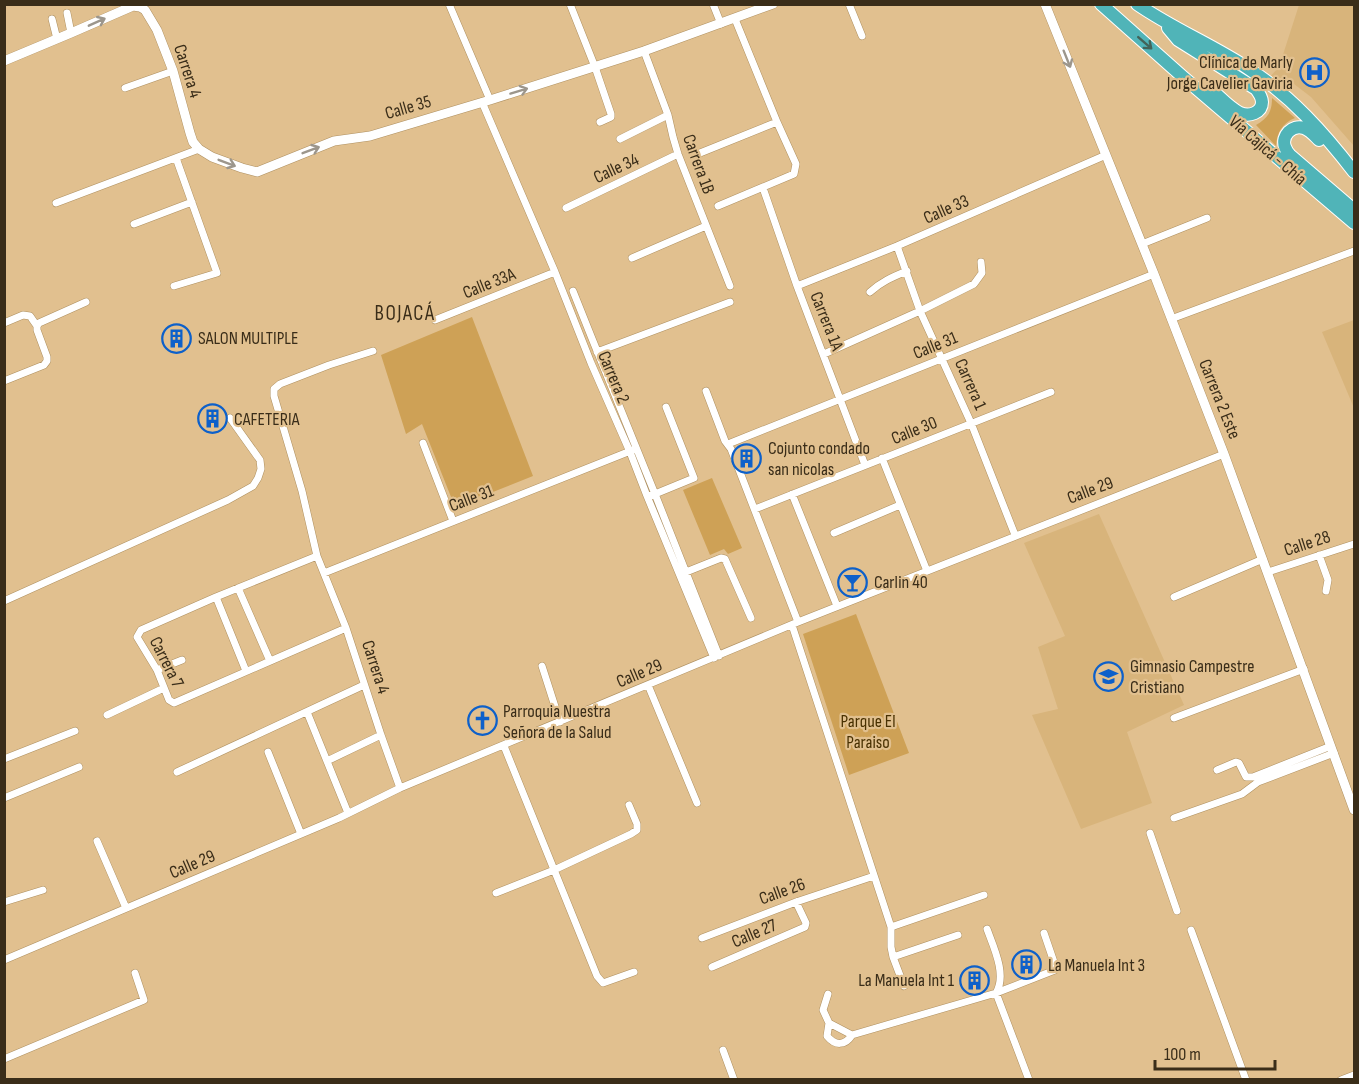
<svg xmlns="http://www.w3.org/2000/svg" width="1359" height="1084" font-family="'Sofia Sans Condensed',sans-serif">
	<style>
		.built { fill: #d8b47b }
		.green { fill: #cea156 }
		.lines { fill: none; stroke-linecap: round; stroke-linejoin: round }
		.minor-casing { stroke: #af9060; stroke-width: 8 }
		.tertiary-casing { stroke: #af9060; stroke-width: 10 }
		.trunk-casing { stroke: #fff; stroke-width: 14 }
		.minor { stroke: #fff; stroke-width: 7 }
		.tertiary { stroke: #fff; stroke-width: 9 }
		.trunk { stroke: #50b4b8; stroke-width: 12 }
		.oneway { stroke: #9c968c }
		.oneway2 { stroke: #436359 }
		.labels { text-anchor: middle; stroke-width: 4.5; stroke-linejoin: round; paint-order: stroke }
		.poi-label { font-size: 18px; fill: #3a2d19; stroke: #e1c08f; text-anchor: start }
		.street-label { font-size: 18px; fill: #3a2d19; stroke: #e1c08f }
		.park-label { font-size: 18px; fill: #493102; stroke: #e1c08f }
		.quarter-label { font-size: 21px; letter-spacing: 1.5px; fill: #3a2d19; stroke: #e1c08f }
	</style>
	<rect width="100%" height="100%" fill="#e1c08f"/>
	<path class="built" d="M1299 5H1354V146L1311 97 1294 84 1280 78 1266 81 1279 67Z
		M1354 320V408L1322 332Z
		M1099 514 1184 705 1127 732 1152 803 1081 829 1032 715 1058 709 1038 647 1065 636 1024 543Z"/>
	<path class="green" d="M1272 98 1295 118C1282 123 1277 133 1276 146L1256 125C1268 118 1272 112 1272 98Z
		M472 317 533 476 455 507 422 424 406 434 381 355Z
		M712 478 742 548 728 554 724 549 710 555 683 490Z
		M856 614 909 753 849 775 803 634Z"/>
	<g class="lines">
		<defs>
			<path id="minor" d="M449 4 490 100
				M570 4 595 67 611 114V117L600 122
				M713 4 721 24
				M849 4 862 36
				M67 13 71 33
				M52 19 57 39
				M644 51 668 115 673 137 678 154 730 286
				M125 88 173 71
				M482 102 555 272 591 363 630 452 647 496 655 494 719 656
				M620 139 668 115
				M700 153 777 122
				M763 188 797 286 865 465
				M56 203 199 149
				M718 206 794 174 796 164 777 122 735 19
				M566 208 678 154
				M134 224 192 202
				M1142 244 1207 218
				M897 246 920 311 971 423 1015 535
				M632 258 706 226
				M174 286 217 273 176 158
				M797 286 897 246 1106 155
				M573 291C600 359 628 427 655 494L694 478 666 407
				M870 292C881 282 892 277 907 271
				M1171 319 1354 251
				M435 320 555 272
				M4 323 23 315 30 316 37 326V330L47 357V361L44 365 4 381
				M37 326 39 323 86 302
				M373 351 329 365 280 384 274 389V396L302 491 317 556 346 628 381 735 400 788
				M597 352 730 302
				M824 354 920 311 974 284 982 273 981 262
				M706 391 725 441 731 449 798 622
				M423 443 453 521
				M728 444 1154 274
				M882 458 927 571
				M792 494 837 606
				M647 496 714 658
				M755 509 1051 392
				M834 533 900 505
				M1319 555 1328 580 1326 591
				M317 556 216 597 141 630 137 637 157 670 169 700 174 703 346 628
				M686 572 721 558 725 559 751 618
				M1268 572 1354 544
				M324 573 633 450
				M238 588 270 661
				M216 597 246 671
				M1174 597 1263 559
				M4 601 228 500 253 486 258 478 261 469 260 460 230 418
				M792 625 891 927V947L893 957 904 986
				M542 666 560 722
				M157 670 182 660
				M648 685 697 803
				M307 712 348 813
				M107 715 164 688
				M1174 718 1304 669
				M504 746 597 976 603 983 634 972
				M268 752 301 834
				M4 759 75 731
				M327 761 381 735
				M1217 770 1236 762 1239 763 1246 777H1253L1331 746
				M177 772 364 685
				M4 798 79 767
				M1174 818 1242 794 1258 782 1334 753
				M1150 833 1177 911
				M97 841 126 908
				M496 893 554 870 631 834 637 830V824L629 805
				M4 902 43 890
				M891 927 984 895
				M987 929C994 948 1007 975 996 993L1029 1080
				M1191 930 1246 1080
				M702 938 796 902 874 876
				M893 957 958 935
				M4 960 339 818 400 788 798 622 1224 454
				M712 967 805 927 806 923 796 902
				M828 994 823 1010 829 1023 852 1035 996 993 1055 970 1056 968 1044 933
				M829 1023 827 1036C835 1046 845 1046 852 1035
				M723 1050 734 1080
				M4 1059 144 1000 135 973
				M1341 1080 1354 1075"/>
			<path id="tertiary" d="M1045 4 1154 274 1224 454 1354 810
				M4 61 71 33 133 6 140 7 145 10 157 30 173 71 190 133 193 142 199 149 212 157 242 168 257 172 334 141 370 136 490 100 644 51 773 4"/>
			<path id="trunk" d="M1101 4 1183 77 1354 223
				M1137 4C1173 29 1213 45 1249 69 1291 96 1324 133 1354 172
				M1168 28 1178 40 1256 89C1259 93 1262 97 1262 102 1262 113 1249 117 1240 113 1230 108 1221 98 1213 91
				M1319 140C1314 135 1310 130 1304 128 1292 124 1281 136 1285 147 1286 150 1288 153 1290 155L1354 210"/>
		</defs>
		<use href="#minor" class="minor-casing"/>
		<use href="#tertiary" class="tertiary-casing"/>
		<use href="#trunk" class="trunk-casing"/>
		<use href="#minor" class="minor"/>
		<use href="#tertiary" class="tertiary"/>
		<use href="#trunk" class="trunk"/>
	</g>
	<defs><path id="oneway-shaft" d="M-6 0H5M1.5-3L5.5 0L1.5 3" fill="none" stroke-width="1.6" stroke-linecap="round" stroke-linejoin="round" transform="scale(1.5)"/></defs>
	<g class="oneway">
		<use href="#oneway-shaft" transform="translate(97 22) rotate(-24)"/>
		<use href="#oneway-shaft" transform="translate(1067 59) rotate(68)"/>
		<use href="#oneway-shaft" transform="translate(519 91) rotate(-17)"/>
		<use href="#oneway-shaft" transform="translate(311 150) rotate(-21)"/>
		<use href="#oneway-shaft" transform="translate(227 163) rotate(21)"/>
	</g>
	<use class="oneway2" href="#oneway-shaft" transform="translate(1145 43) rotate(41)"/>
	<defs>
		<symbol id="hospital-ring" viewBox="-11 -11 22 22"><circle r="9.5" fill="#e1c08f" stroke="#0d60ca" stroke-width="1.5"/><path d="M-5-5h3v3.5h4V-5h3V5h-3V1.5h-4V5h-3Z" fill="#0d60ca"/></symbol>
		<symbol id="building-ring" viewBox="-11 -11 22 22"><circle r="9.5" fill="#e1c08f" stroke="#0d60ca" stroke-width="1.5"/><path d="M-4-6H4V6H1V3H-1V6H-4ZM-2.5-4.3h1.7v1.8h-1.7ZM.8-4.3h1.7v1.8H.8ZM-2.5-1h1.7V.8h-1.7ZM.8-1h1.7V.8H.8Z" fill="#0d60ca"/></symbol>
		<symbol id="bar-ring" viewBox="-11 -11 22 22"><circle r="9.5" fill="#e1c08f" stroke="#0d60ca" stroke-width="1.5"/><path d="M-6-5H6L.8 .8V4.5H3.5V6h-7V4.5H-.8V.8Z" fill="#0d60ca"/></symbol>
		<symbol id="school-ring" viewBox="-11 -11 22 22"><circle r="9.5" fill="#e1c08f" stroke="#0d60ca" stroke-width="1.5"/><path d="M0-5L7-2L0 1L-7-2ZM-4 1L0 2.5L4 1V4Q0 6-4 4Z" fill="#0d60ca"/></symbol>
		<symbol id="church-ring" viewBox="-11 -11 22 22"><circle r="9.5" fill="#e1c08f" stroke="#0d60ca" stroke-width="1.5"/><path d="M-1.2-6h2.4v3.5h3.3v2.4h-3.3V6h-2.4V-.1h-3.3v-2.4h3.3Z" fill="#0d60ca"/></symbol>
	</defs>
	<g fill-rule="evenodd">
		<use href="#hospital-ring" x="1298" y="56" width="33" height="33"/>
		<use href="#building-ring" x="160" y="322" width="33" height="33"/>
		<use href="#building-ring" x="196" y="402" width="33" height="33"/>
		<use href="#building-ring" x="730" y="442" width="33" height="33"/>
		<use href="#bar-ring" x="836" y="566" width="33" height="33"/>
		<use href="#school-ring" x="1092" y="660" width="33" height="33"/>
		<use href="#church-ring" x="466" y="704" width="33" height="33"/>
		<use href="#building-ring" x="1010" y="948" width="33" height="33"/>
		<use href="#building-ring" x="958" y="964" width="33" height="33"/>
	</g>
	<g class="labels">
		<g class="poi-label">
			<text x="1293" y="68" text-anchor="end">Clínica de Marly<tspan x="1293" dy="21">Jorge Cavelier Gaviria</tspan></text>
			<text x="198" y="344">SALON MULTIPLE</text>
			<text x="234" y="425">CAFETERIA</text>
			<text x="768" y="454">Cojunto condado<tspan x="768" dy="21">san nicolas</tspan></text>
			<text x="874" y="588">Carlin 40</text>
			<text x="1130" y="672">Gimnasio Campestre<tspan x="1130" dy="21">Cristiano</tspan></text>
			<text x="503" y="717">Parroquia Nuestra<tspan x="503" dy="21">Señora de la Salud</tspan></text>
			<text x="1048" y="971">La Manuela Int 3</text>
			<text x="954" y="986" text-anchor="end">La Manuela Int 1</text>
		</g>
		<g class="street-label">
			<text transform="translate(188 71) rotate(72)" y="6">Carrera 4</text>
			<text transform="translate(408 107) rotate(-16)" y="6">Calle 35</text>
			<text transform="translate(1268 150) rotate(41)" y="6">Vía Cajicá - Chía</text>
			<text transform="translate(699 164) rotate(70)" y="6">Carrera 1B</text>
			<text transform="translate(616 168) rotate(-25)" y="6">Calle 34</text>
			<text transform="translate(946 209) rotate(-24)" y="6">Calle 33</text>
			<text transform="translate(489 283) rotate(-22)" y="6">Calle 33A</text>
			<text transform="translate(827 321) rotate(68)" y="6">Carrera 1A</text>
			<text transform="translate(935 345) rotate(-22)" y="6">Calle 31</text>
			<text transform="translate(614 377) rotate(67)" y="6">Carrera 2</text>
			<text transform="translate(971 384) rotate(66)" y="6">Carrera 1</text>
			<text transform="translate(1220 399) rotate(68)" y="6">Carrera 2 Este</text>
			<text transform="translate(914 430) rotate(-22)" y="6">Calle 30</text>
			<text transform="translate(1090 490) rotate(-21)" y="6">Calle 29</text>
			<text transform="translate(471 498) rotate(-21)" y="6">Calle 31</text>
			<text transform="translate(1307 543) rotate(-18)" y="6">Calle 28</text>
			<text transform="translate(167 662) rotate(63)" y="6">Carrera 7</text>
			<text transform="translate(376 667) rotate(72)" y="6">Carrera 4</text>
			<text transform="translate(639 673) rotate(-23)" y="6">Calle 29</text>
			<text transform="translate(192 864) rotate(-23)" y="6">Calle 29</text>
			<text transform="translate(782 891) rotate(-20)" y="6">Calle 26</text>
			<text transform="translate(754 933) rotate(-23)" y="6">Calle 27</text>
		</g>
		<g class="park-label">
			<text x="868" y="727">Parque El<tspan x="868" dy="21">Paraiso</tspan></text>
		</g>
		<g class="quarter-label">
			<text x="405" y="320">BOJACÁ</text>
		</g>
	</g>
	<rect width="1359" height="1084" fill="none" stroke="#3a2d19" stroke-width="12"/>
	<path d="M1155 1060v9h120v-9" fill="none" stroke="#3a2d19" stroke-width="3"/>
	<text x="1164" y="1060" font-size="18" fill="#3a2d19" stroke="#e1c08f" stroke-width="4.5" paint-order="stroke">100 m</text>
</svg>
